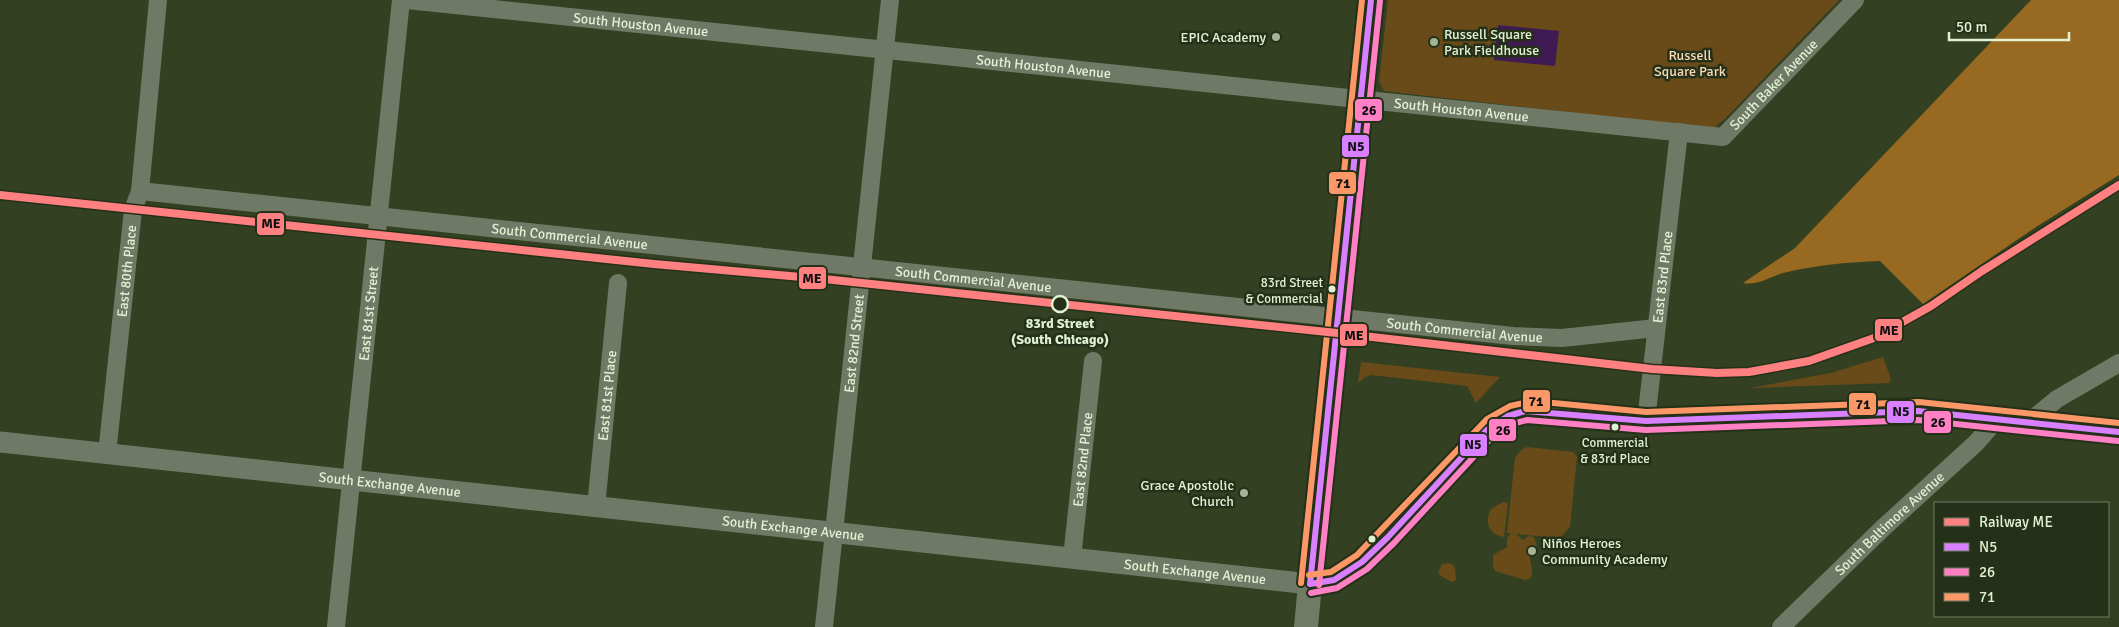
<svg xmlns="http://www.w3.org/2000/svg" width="2119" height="627" font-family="Signika,sans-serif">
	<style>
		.green { fill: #694b19 }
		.forest { fill: #986a21 }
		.water { fill: #3f1a53 }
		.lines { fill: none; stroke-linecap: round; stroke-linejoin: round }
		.minor { stroke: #6f7966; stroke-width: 18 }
		.tertiary { stroke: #6f7966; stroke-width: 21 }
		.secondary { stroke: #6f7b63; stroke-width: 24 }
		.bus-1-casing { stroke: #243018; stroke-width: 10 }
		.bus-2-casing { stroke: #243018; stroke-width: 10 }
		.bus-3-casing { stroke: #243018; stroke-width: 10 }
		.bus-1 { stroke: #d880ff; stroke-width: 6 }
		.bus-2 { stroke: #ff80c5; stroke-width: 6 }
		.bus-3 { stroke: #fc9868; stroke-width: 6 }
		.rail-1-casing { stroke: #243018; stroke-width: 11 }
		.rail-1 { stroke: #ff8080; stroke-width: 8 }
		.poi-dot { fill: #a4b394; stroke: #243018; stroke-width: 2 }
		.bus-dot { fill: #e1f1d2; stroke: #243018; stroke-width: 2 }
		.stop-dot { fill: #243018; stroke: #e1f1d2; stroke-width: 2.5 }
		.labels { text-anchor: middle; stroke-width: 5; stroke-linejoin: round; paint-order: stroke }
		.bus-label { font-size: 13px; fill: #e1f1d2; stroke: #243018; text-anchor: end }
		.street-label { font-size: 14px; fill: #e1f1d2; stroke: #243018 }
		.poi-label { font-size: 14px; fill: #e1f1d2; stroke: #243018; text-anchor: start }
		.park-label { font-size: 14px; fill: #f9d9b6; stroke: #243018 }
		.stop-label { font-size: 14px; font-weight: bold; fill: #e1f1d2; stroke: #243018 }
		.line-badge { stroke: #243018; stroke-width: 2 }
		.pale-badge-label { font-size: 14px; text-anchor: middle; font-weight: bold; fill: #111 }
	</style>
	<rect width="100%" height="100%" fill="#334122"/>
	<path class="green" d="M1388 0H1839L1725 119 1715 127 1708 128 1384 91 1379 82Z
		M1883 357 1891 379 1889 383 1750 388 1831 373Z
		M1361 362 1500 377 1476 403 1467 386 1372 375 1365 377 1358 383Z
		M1527 447 1573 452 1577 457 1570 527 1560 538 1516 534 1523 540 1529 536 1534 537 1537 546C1522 553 1536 567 1531 578L1525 580 1495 571 1493 565V555L1507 547V538L1511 533H1507L1515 458 1521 450Z
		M1503 502 1508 503 1504 537C1489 535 1484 522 1491 509Z
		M1448 563 1453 565 1455 569 1456 580 1452 582 1441 576 1438 572 1442 564Z"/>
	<path class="forest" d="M2031 0H2119V175L2036 227 1923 304 1880 261C1849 262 1818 265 1787 272 1772 275 1759 286 1743 283L1795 248Z"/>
	<path class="water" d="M1498 25 1559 31 1555 66 1494 60Z"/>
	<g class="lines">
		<g class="minor">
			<path id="s1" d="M407 0 1723 137 1855 0"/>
			<path id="s2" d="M140 191 1513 336 1562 338 1656 328"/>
			<path id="s3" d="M1646 421 1679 132"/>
			<path d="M2029 422 2057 399 2119 363"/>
			<path id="s4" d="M107 454 133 210 140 191 158 0"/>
			<path id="s5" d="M596 507 618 283"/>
			<path id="s6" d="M1072 558 1093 361"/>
			<path id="s7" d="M336 627 401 0"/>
			<path id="s8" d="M824 627 890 0"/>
			<path id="s9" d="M1781 627 1884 527 1976 443 1998 418"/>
		</g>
		<path class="tertiary" id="s10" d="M0 442 1310 584 1371 0"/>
		<path class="secondary" d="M1306 627 1310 584 1334 580 1362 562 1388 537 1487 430C1501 418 1514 412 1532 410L1646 421 1918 411 2119 432"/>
		<defs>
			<path id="bus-1" d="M1310 584 1334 580 1362 562 1388 537 1487 430 1508 416 1525 411 1646 421 1918 411 2119 432
				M1310 584 1371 0"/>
			<path id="bus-2" d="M1319 585 1380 1
				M1311 593 1337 588 1367 569 1394 543 1493 436 1512 424 1527 420 1646 430 1918 420 2118 441"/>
			<path id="bus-3" d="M1309 575 1331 572 1357 555 1487 419 1510 406 1533 401 1646 412 1919 402 2119 423
				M1301 583 1362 0"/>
		</defs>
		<use href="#bus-1" class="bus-1-casing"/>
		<use href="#bus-2" class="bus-2-casing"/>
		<use href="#bus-3" class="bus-3-casing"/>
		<use href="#bus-1" class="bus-1"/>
		<use href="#bus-2" class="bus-2"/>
		<use href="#bus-3" class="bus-3"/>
		<defs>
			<path id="rail-1" d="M0 195 654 264 824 279 1337 333 1652 369 1717 373 1749 372 1809 361 1874 338 1931 306 1982 271 2119 185"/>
		</defs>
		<use href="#rail-1" class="rail-1-casing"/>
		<use href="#rail-1" class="rail-1"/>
	</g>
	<g class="poi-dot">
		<circle cx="1276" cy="37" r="5"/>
		<circle cx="1434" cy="42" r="5"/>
		<circle cx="1244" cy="493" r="5"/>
		<circle cx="1532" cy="551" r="5"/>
	</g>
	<g class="bus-dot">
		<circle cx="1332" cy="289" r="4.5"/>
		<circle cx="1615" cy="427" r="4.5"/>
		<circle cx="1372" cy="539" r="4.5"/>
	</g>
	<circle class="stop-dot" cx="1060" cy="304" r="8"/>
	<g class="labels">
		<g class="bus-label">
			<text x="1323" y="287">83rd Street<tspan x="1323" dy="16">&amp; Commercial</tspan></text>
			<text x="1615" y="447" text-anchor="middle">Commercial<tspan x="1615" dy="16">&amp; 83rd Place</tspan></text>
		</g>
		<g class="street-label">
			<text dy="5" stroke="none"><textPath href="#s1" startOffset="235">South Houston Avenue</textPath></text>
			<text dy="5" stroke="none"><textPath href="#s1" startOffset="640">South Houston Avenue</textPath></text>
			<text dy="5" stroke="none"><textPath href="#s1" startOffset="1396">South Baker Avenue</textPath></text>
			<text dy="5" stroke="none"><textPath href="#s1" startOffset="1060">South Houston Avenue</textPath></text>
			<text dy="5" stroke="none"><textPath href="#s2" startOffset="432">South Commercial Avenue</textPath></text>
			<text dy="5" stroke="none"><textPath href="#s4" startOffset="184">East 80th Place</textPath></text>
			<text dy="5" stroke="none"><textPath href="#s3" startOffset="145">East 83rd Place</textPath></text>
			<text dy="5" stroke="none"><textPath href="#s2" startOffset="838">South Commercial Avenue</textPath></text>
			<text dy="5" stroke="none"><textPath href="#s7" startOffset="315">East 81st Street</textPath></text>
			<text dy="5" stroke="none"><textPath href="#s2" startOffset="1332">South Commercial Avenue</textPath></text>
			<text dy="5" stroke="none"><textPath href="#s8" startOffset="285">East 82nd Street</textPath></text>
			<text dy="5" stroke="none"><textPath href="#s5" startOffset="112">East 81st Place</textPath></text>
			<text dy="5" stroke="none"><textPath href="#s6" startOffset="99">East 82nd Place</textPath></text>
			<text dy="5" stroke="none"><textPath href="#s10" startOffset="392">South Exchange Avenue</textPath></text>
			<text dy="5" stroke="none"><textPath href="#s9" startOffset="150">South Baltimore Avenue</textPath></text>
			<text dy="5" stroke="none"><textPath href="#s10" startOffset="798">South Exchange Avenue</textPath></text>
			<text dy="5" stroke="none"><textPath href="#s10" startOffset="1202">South Exchange Avenue</textPath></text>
		</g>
		<g class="poi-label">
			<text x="1444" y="39">Russell Square<tspan x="1444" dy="16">Park Fieldhouse</tspan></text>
			<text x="1266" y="42" text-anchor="end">EPIC Academy</text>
			<text x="1234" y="490" text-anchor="end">Grace Apostolic<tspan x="1234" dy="16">Church</tspan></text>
			<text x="1542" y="548">Niños Heroes<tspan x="1542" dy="16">Community Academy</tspan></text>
		</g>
		<g class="park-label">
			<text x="1690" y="60">Russell<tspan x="1690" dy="16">Square Park</tspan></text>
		</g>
		<g class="stop-label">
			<text x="1060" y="328">83rd Street<tspan x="1060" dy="16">(South Chicago)</tspan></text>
		</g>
	</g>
	<g class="line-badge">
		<rect x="1354" y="98" width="29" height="24" rx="5" fill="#ff80c5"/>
		<rect x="1341" y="134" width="29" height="24" rx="5" fill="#d880ff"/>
		<rect x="1328" y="171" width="29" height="24" rx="5" fill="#fc9868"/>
		<rect x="256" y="212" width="29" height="24" rx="5" fill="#ff8080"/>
		<rect x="798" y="266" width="29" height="24" rx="5" fill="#ff8080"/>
		<rect x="1874" y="318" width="29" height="24" rx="5" fill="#ff8080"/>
		<rect x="1339" y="323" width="29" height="24" rx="5" fill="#ff8080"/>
		<rect x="1522" y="389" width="29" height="24" rx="5" fill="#fc9868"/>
		<rect x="1848" y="392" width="29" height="24" rx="5" fill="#fc9868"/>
		<rect x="1886" y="400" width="29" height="24" rx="5" fill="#d880ff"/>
		<rect x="1923" y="410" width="29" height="24" rx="5" fill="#ff80c5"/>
		<rect x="1488" y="418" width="29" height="24" rx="5" fill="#ff80c5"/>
		<rect x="1459" y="433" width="29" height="24" rx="5" fill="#d880ff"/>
	</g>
	<g class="pale-badge-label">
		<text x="1369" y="115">26</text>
		<text x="1356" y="151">N5</text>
		<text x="1343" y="188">71</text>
		<text x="271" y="228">ME</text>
		<text x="812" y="283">ME</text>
		<text x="1889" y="335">ME</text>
		<text x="1354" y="340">ME</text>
		<text x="1536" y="406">71</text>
		<text x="1863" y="409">71</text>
		<text x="1901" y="416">N5</text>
		<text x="1938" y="427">26</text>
		<text x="1503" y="435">26</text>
		<text x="1473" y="449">N5</text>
	</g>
	<rect x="1934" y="502" width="175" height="115" fill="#243018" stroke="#707d62"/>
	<rect x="1944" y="518" width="25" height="8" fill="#ff8080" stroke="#707d62"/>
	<text x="1979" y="527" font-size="15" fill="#e1f1d2">Railway ME</text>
	<rect x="1944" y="543" width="25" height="8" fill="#d880ff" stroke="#707d62"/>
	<text x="1979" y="552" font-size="15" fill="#e1f1d2">N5</text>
	<rect x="1944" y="568" width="25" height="8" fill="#ff80c5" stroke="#707d62"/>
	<text x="1979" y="577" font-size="15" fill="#e1f1d2">26</text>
	<rect x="1944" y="593" width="25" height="8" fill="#fc9868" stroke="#707d62"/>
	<text x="1979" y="602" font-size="15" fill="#e1f1d2">71</text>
	<path d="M1949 32v8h120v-8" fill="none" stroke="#e1f1d2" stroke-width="2.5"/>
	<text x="1956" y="32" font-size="15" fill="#e1f1d2" stroke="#243018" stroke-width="4" paint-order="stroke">50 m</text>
</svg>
